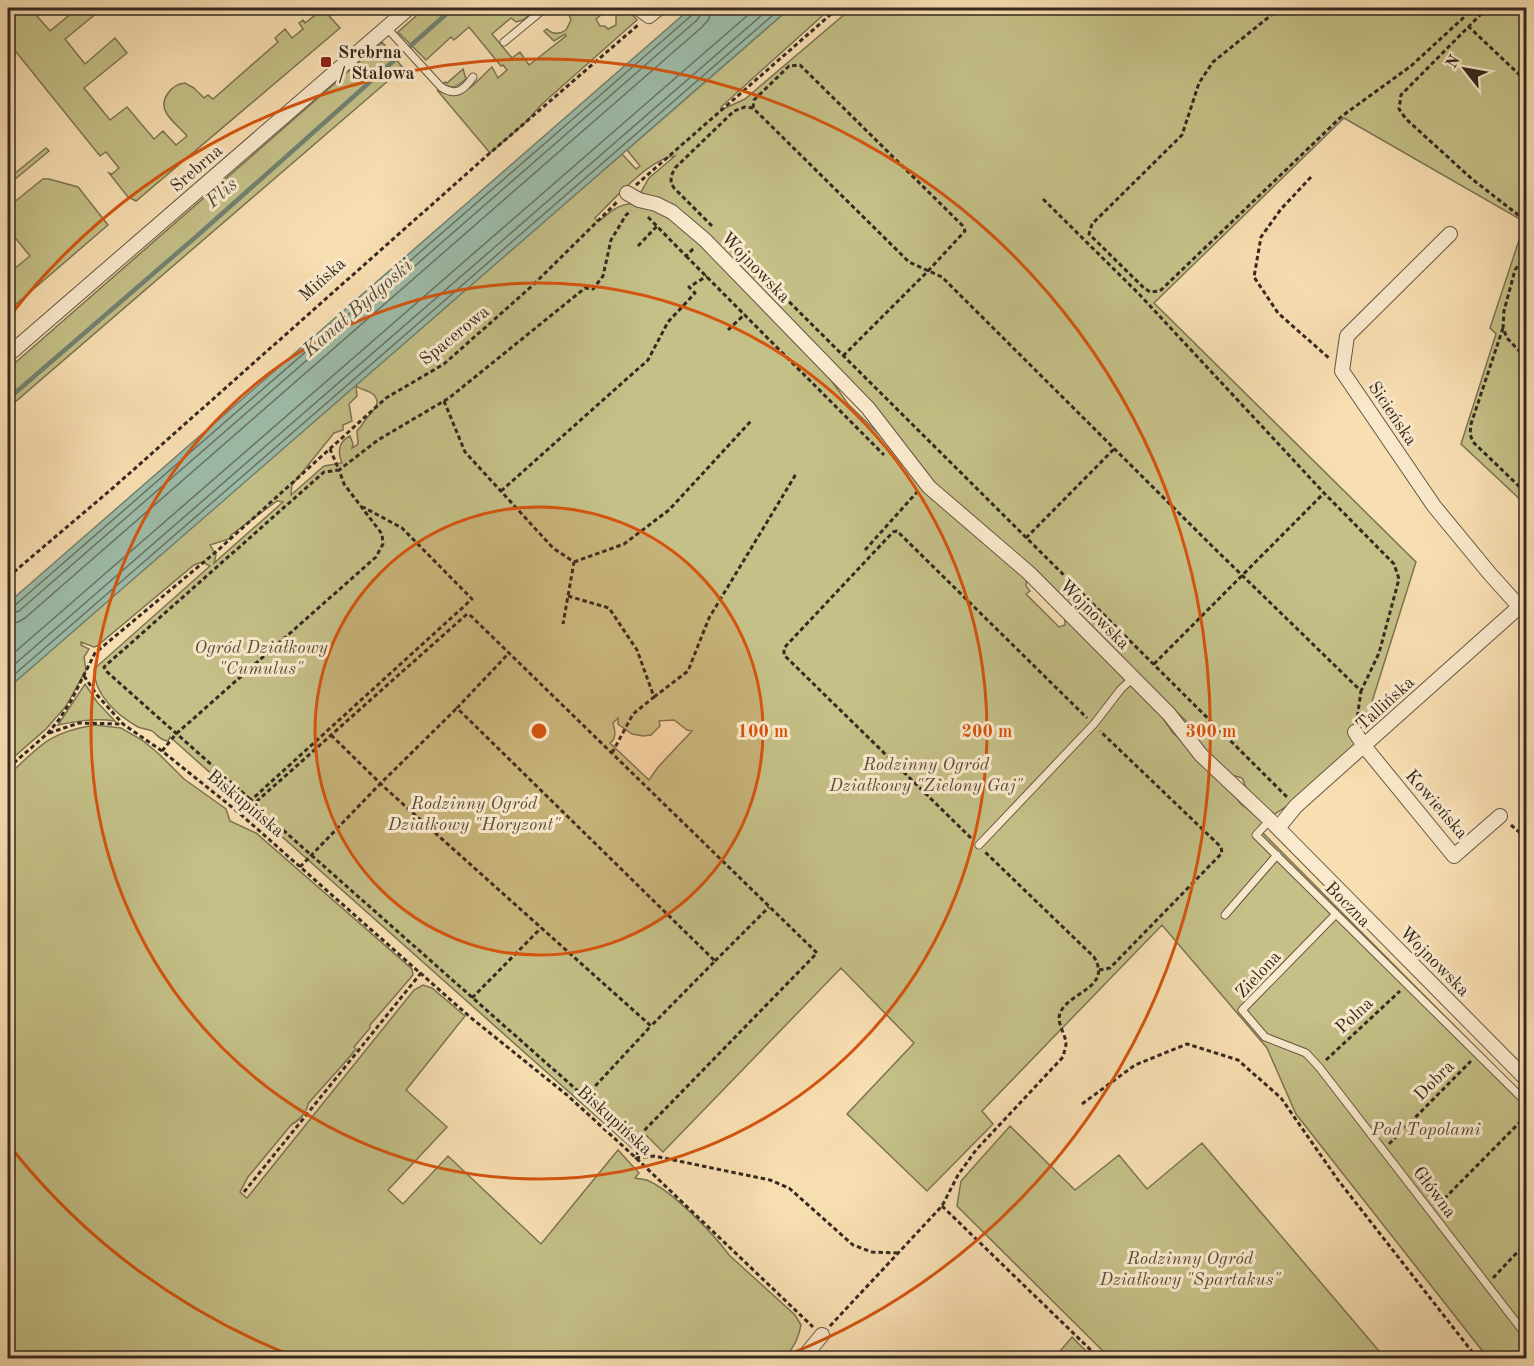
<svg xmlns="http://www.w3.org/2000/svg" width="1534" height="1366" font-family="'Old Standard TT',serif">
	<style>
		.green { fill: #c4c087; stroke: #7c7454; stroke-width: 1.5; fill-rule: evenodd }
		.water { fill: #9dbdaa; stroke: #738273; stroke-width: 1.5 }
		.lines { fill: none; stroke-linecap: round; stroke-linejoin: round }
		.shore { stroke: #697365; stroke-width: 1.5 }
		.stream { stroke: #738273; stroke-width: 4.5 }
		.service-casing { stroke: #665644; stroke-width: 9 }
		.minor-casing { stroke: #665644; stroke-width: 16 }
		.path { stroke: #352920; stroke-width: 3; stroke-dasharray: 4.5 3; stroke-linecap: butt }
		.service { stroke: #faeacd; stroke-width: 7 }
		.minor { stroke: #faeacd; stroke-width: 14 }
		.ring { fill: none; stroke: #d6540e; stroke-width: 3 }
		.poi-dot { fill: #8f2418; stroke: #faeacd; stroke-width: 2 }
		.labels { text-anchor: middle; stroke-width: 6; stroke-linejoin: round; paint-order: stroke }
		.poi-label { font-size: 18px; font-weight: bold; fill: #352920; stroke: #faeacd; text-anchor: start }
		.street-label { font-size: 18px; fill: #352920; stroke: #faeacd }
		.park-label { font-size: 18px; font-style: italic; fill: #594f3a; stroke: #faeacd }
		.water-label { font-size: 20px; font-style: italic; fill: #4f4e42; stroke: #faeacd }
		.centre { fill: #d6540e; stroke: #faeacd; stroke-width: 3 }
		.ring-label { font-size: 18px; text-anchor: middle; font-weight: bold; fill: #d6540e; stroke: #faeacd; stroke-width: 6; stroke-linejoin: round; paint-order: stroke }
	</style>
	<rect width="100%" height="100%" fill="#f8dfb2"/>
	<filter id="stains"><feTurbulence type="fractalNoise" baseFrequency=".00333" numOctaves="4"/><feColorMatrix values="0 0 0 0 .2 0 0 0 0 .09 0 0 0 0 .02 0 0 0 .5 -.17"/></filter>
	<radialGradient id="worn" r=".72"><stop offset=".6" stop-color="#630" stop-opacity="0"/><stop offset="1" stop-color="#630" stop-opacity=".3"/></radialGradient>
	<path class="green" d="M8 8H30L50 31 78 8H103L65 39 85 64 115 38 127 53 84 88 110 120 127 107 154 139 163 131 176 145 187 136C181 129 172 122 167 114 158 101 171 84 185 83L194 88 204 98 208 95 213 99 278 42 275 38 285 29 292 38 303 29 299 23 303 20 305 23 319 12 316 8H322L340 28 136 201 128 197 109 173 112 174 119 168 106 152 100 156 8 42Z
		M425 8H538L523 20 516 22 511 18 492 34 512 58 520 52 529 65 566 36 565 34 554 41 544 31 547 29C553 35 560 34 566 30L571 20 566 8H605L601 15 596 19 600 26H605L608 29 616 25V15L620 10 626 8 637 20 542 104 524 124 490 153 437 90C464 102 473 84 492 67L498 78 507 70 503 65 501 66 469 27 454 40 451 37 426 60 398 32Z
		M790 8H831L721 107V110L745 99 852 8H1526V505L1461 444 1496 334 1490 328 1525 222 1344 118 1154 303 1416 562 1364 727 1353 737 1355 747 1353 755 1344 764 1333 767 1298 799 1275 814C1264 811 1253 803 1248 792 1245 787 1245 783 1242 778L1228 774 1202 752 1189 724 1102 639 1068 610C1059 608 1051 599 1051 590L1008 548 953 505 920 471 864 398 832 368 716 246 669 205 656 199 645 198 641 192 649 178 675 156C650 158 613 200 595 218L597 221C605 219 606 214 613 210 639 193 667 213 688 229L819 363 848 404 885 440 897 456 919 481 920 487 924 491H928L951 512 961 517 966 524 975 529 978 527 983 530V538L1027 577 1026 586 1030 591 1026 594 1059 627 1065 625V618L1119 668 1133 686 1154 705 1173 733 1193 751 1205 768 1211 770 1212 775 1220 778 1241 804 1265 822 1258 828 1526 1098V1358H1488L1296 1114 1267 1048 1162 925 982 1111 993 1124 927 1191 847 1114 914 1043 841 968 663 1152 646 1135 632 1148 170 737 168 741C159 740 158 735 152 731 148 729 143 729 138 727 117 715 94 695 94 669L210 566 202 562 194 565 97 646 94 647 81 642V645L89 649 84 657 86 670 66 706 46 729 8 762V683L14 679 63 632C79 625 98 609 107 594L117 592 622 154 636 169 640 166 627 150ZM356 386C361 390 368 390 373 394 383 404 372 411 366 419 363 423 361 427 357 431L358 444 352 448 353 444 350 436C339 441 337 452 342 463L324 466 291 495 292 485 334 433 343 430V425L352 421 349 404 357 396ZM277 501 283 502 214 563 216 555 210 545 229 539 231 535ZM618 718V724L632 734 643 736 651 735 660 726 659 721 674 720 687 730 692 731 658 767 649 780 610 743C617 738 615 731 613 723Z
		M382 42 403 68 8 408V369Z
		M463 69 466 79C458 86 453 90 443 84L445 82 447 83Z
		M46 148 49 151 8 185V179Z
		M43 179H49L78 187 108 225 8 311V261L14 269 30 256 8 229V207Z
		M85 684 97 702 115 721C95 718 77 721 58 725Z
		M95 725 121 728 142 740 159 754 184 779 226 809 230 821 256 833 412 969 413 975 370 1025V1028L354 1047 356 1049C341 1068 324 1085 308 1104 307 1113 298 1121 291 1125L248 1177 240 1192 247 1198 414 990 423 985 432 988 465 1016 406 1090 447 1127 388 1190 403 1204 448 1156 541 1244 618 1150 639 1173 635 1178C639 1179 645 1179 649 1181 673 1192 713 1233 729 1255L795 1315 801 1325C798 1339 794 1348 784 1358H8V776C39 746 49 732 95 725Z
		M1010 1126 1075 1190 1119 1155 1147 1189 1202 1143 1385 1358H1110L957 1206 961 1181Z
		M1072 1337 1093 1358H1054Z"/>
	<path class="water" d="M691 8H790L8 688V603Z"/>
	<g class="lines">
		<path class="shore" d="M8 607 14 606 692 15 694 8
			M8 615 19 611 697 20 701 14 702 8
			M8 624 18 622 25 618 702 27 709 19 711 8
			M8 658 756 8
			M8 670 770 8
			M8 680 781 8"/>
		<path class="stream" d="M8 399 198 235 453 8"/>
		<defs>
			<path id="service" d="M386 27 441 87C456 97 464 90 473 77
				M504 42 545 8
				M1270 820 1256 835 1526 1102
				M979 845 1094 724 1121 689 1133 678
				M1336 914 1242 1010 1265 1037 1306 1053 1319 1067 1526 1335
				M1225 915 1277 855"/>
			<path id="minor" d="M638 8 649 16 659 8
				M627 193 639 200 656 204 672 212 705 240 868 408 929 487 1029 573 1169 714 1201 755 1270 820 1526 1079
				M1450 234 1347 336 1342 371 1434 506 1490 574 1526 614
				M8 355 409 8
				M1355 732 1364 746 1454 856 1500 816
				M1278 828 1296 806 1519 607
				M803 1358 822 1335"/>
		</defs>
		<use href="#service" class="service-casing"/>
		<use href="#minor" class="minor-casing"/>
		<path class="path" d="M1280 8 1213 62 1199 83 1182 135 1092 224 1089 234 1144 288 1150 292 1160 291 1342 116 1411 66 1474 8
			M1487 8 1401 95 1399 109 1406 119 1472 179 1526 221
			M1468 26 1526 81
			M753 108 754 100 789 66 800 65 963 226 965 231 929 270 843 356
			M1311 177 1281 209 1261 237 1254 277 1278 313 1330 359
			M636 185 838 8
			M1043 199 1139 294 1324 493 1394 564 1399 579 1379 653 1361 691
			M648 217 686 256 694 248
			M712 226 674 188C669 180 671 176 675 168L734 111 745 107 753 108 909 262 942 277 1214 548 1361 691 1357 719
			M638 246 657 226
			M736 249 1287 797
			M1526 254 1515 270 1504 311 1503 328 1507 338 1526 358
			M686 256 884 455
			M1503 328 1471 424 1470 434 1473 442 1526 493
			M728 330 745 314
			M444 401 465 452 553 548 574 562 563 624
			M501 491 648 360 668 322 695 293 689 287 707 276
			M1026 538 1114 449
			M865 550 918 491
			M574 562 624 544 669 510 751 421
			M8 577 114 487 490 153 638 25
			M568 596 609 608 637 650 654 697 633 714 612 753
			M1154 664 1324 493
			M84 676 97 695 123 724 162 751 238 812 470 1017 567 1095 636 1158 813 1327
			M654 697 688 671 709 618 796 474
			M49 733 79 723 121 724
			M331 735 384 787 651 1026 715 961 457 708 509 653
			M162 751 176 734 376 557 383 544 382 534 344 484 339 470 378 440 449 398 585 288 593 289 603 276 611 240 626 215 631 211
			M8 768 47 734 58 721 71 701 95 653 217 551 386 398 444 364 532 286 618 201
			M250 799 106 671 104 667 324 472 339 470 330 449
			M238 812 472 599 402 528 363 507
			M1511 825 1526 838
			M971 838 784 655V648L893 532 897 531 1087 718
			M300 867 380 784 457 708
			M715 961 769 907
			M1099 970 1110 968 1222 853 1221 847 1100 731
			M472 998 541 928
			M1326 1060 1400 991
			M585 1097 651 1026
			M1082 1104 1135 1065 1187 1044 1238 1060 1281 1098 1338 1180 1477 1358
			M634 1141 817 953 471 616 467 614 256 802 257 807 631 1138 639 1147 636 1158 654 1156 770 1180 789 1188 853 1245 872 1252 899 1253
			M1389 1144 1471 1061
			M244 1192 421 973
			M1439 1204 1526 1116
			M942 1206 1099 1358
			M1493 1278 1526 1243
			M830 1326 942 1206 958 1175 976 1150 1063 1057C1064 1052 1066 1047 1066 1043 1065 1032 1055 1022 1061 1011 1072 991 1112 987 1094 957L984 851"/>
		<use href="#service" class="service"/>
		<use href="#minor" class="minor"/>
	</g>
	<circle cx="539" cy="731" r="224" fill="#d6540e" fill-opacity=".12"/>
	<g class="ring">
		<circle cx="539" cy="731" r="224"/>
		<circle cx="539" cy="731" r="448"/>
		<path d="M298 1358A672 672 0 0 1 9 1145M9 317A672 672 0 1 1 780 1358"/>
	</g>
	<rect class="poi-dot" x="320" y="56" width="12" height="12" rx="3"/>
	<g class="labels">
		<g class="poi-label">
			<text x="338" y="58">Srebrna<tspan x="338" dy="21">/ Stalowa</tspan></text>
		</g>
		<g class="street-label">
			<text transform="translate(196 168) rotate(-41)" y="6">Srebrna</text>
			<text transform="translate(756 267) rotate(46)" y="6">Wojnowska</text>
			<text transform="translate(322 279) rotate(-42)" y="6">Mińska</text>
			<text transform="translate(454 335) rotate(-39)" y="6">Spacerowa</text>
			<text transform="translate(1393 413) rotate(56)" y="6">Sicieńska</text>
			<text transform="translate(1095 614) rotate(45)" y="6">Wojnowska</text>
			<text transform="translate(1385 703) rotate(-42)" y="6">Tallińska</text>
			<text transform="translate(246 803) rotate(40)" y="6">Biskupińska</text>
			<text transform="translate(1437 804) rotate(49)" y="6">Kowieńska</text>
			<text transform="translate(1348 904) rotate(45)" y="6">Boczna</text>
			<text transform="translate(1435 961) rotate(45)" y="6">Wojnowska</text>
			<text transform="translate(1258 974) rotate(-47)" y="6">Zielona</text>
			<text transform="translate(1354 1015) rotate(-43)" y="6">Polna</text>
			<text transform="translate(1434 1080) rotate(-45)" y="6">Dobra</text>
			<text transform="translate(615 1120) rotate(42)" y="6">Biskupińska</text>
			<text transform="translate(1435 1192) rotate(53)" y="6">Główna</text>
		</g>
		<g class="park-label">
			<text x="261" y="653">Ogród Działkowy<tspan x="261" dy="21">"Cumulus"</tspan></text>
			<text x="926" y="770">Rodzinny Ogród<tspan x="926" dy="21">Działkowy "Zielony Gaj"</tspan></text>
			<text x="474" y="809">Rodzinny Ogród<tspan x="474" dy="21">Działkowy "Horyzont"</tspan></text>
			<text x="1426" y="1135">Pod Topolami</text>
			<text x="1190" y="1264">Rodzinny Ogród<tspan x="1190" dy="21">Działkowy "Spartakus"</tspan></text>
		</g>
		<g class="water-label">
			<text transform="translate(221 192) rotate(-41)" y="7">Flis</text>
			<text transform="translate(357 307) rotate(-41)" y="7">Kanał Bydgoski</text>
		</g>
	</g>
	<circle cx="539" cy="731" r="9" class="centre"/>
	<g class="ring-label">
		<text x="763" y="737">100 m</text>
		<text x="987" y="737">200 m</text>
		<text x="1211" y="737">300 m</text>
	</g>
	<rect width="1534" height="1366" fill="none" stroke="#f8dfb2" stroke-width="30"/>
	<rect x="9" y="9" width="1516" height="1348" fill="none" stroke="#352920" stroke-width="3"/>
	<rect x="15" y="15" width="1504" height="1336" fill="none" stroke="#352920" stroke-width="1.5"/>
	<g transform="translate(1465 69) rotate(301)" stroke="#faeacd" stroke-width="4.5" paint-order="stroke">
	<path d="M0-4.5L10 22L0 15L-10 22Z" fill="#352920"/>
	<text y="-9" font-size="16" font-weight="bold" text-anchor="middle" fill="#352920">N</text>
	</g>
	<rect width="100%" height="100%" filter="url(#stains)"/>
	<rect width="100%" height="100%" fill="url(#worn)"/>
</svg>
